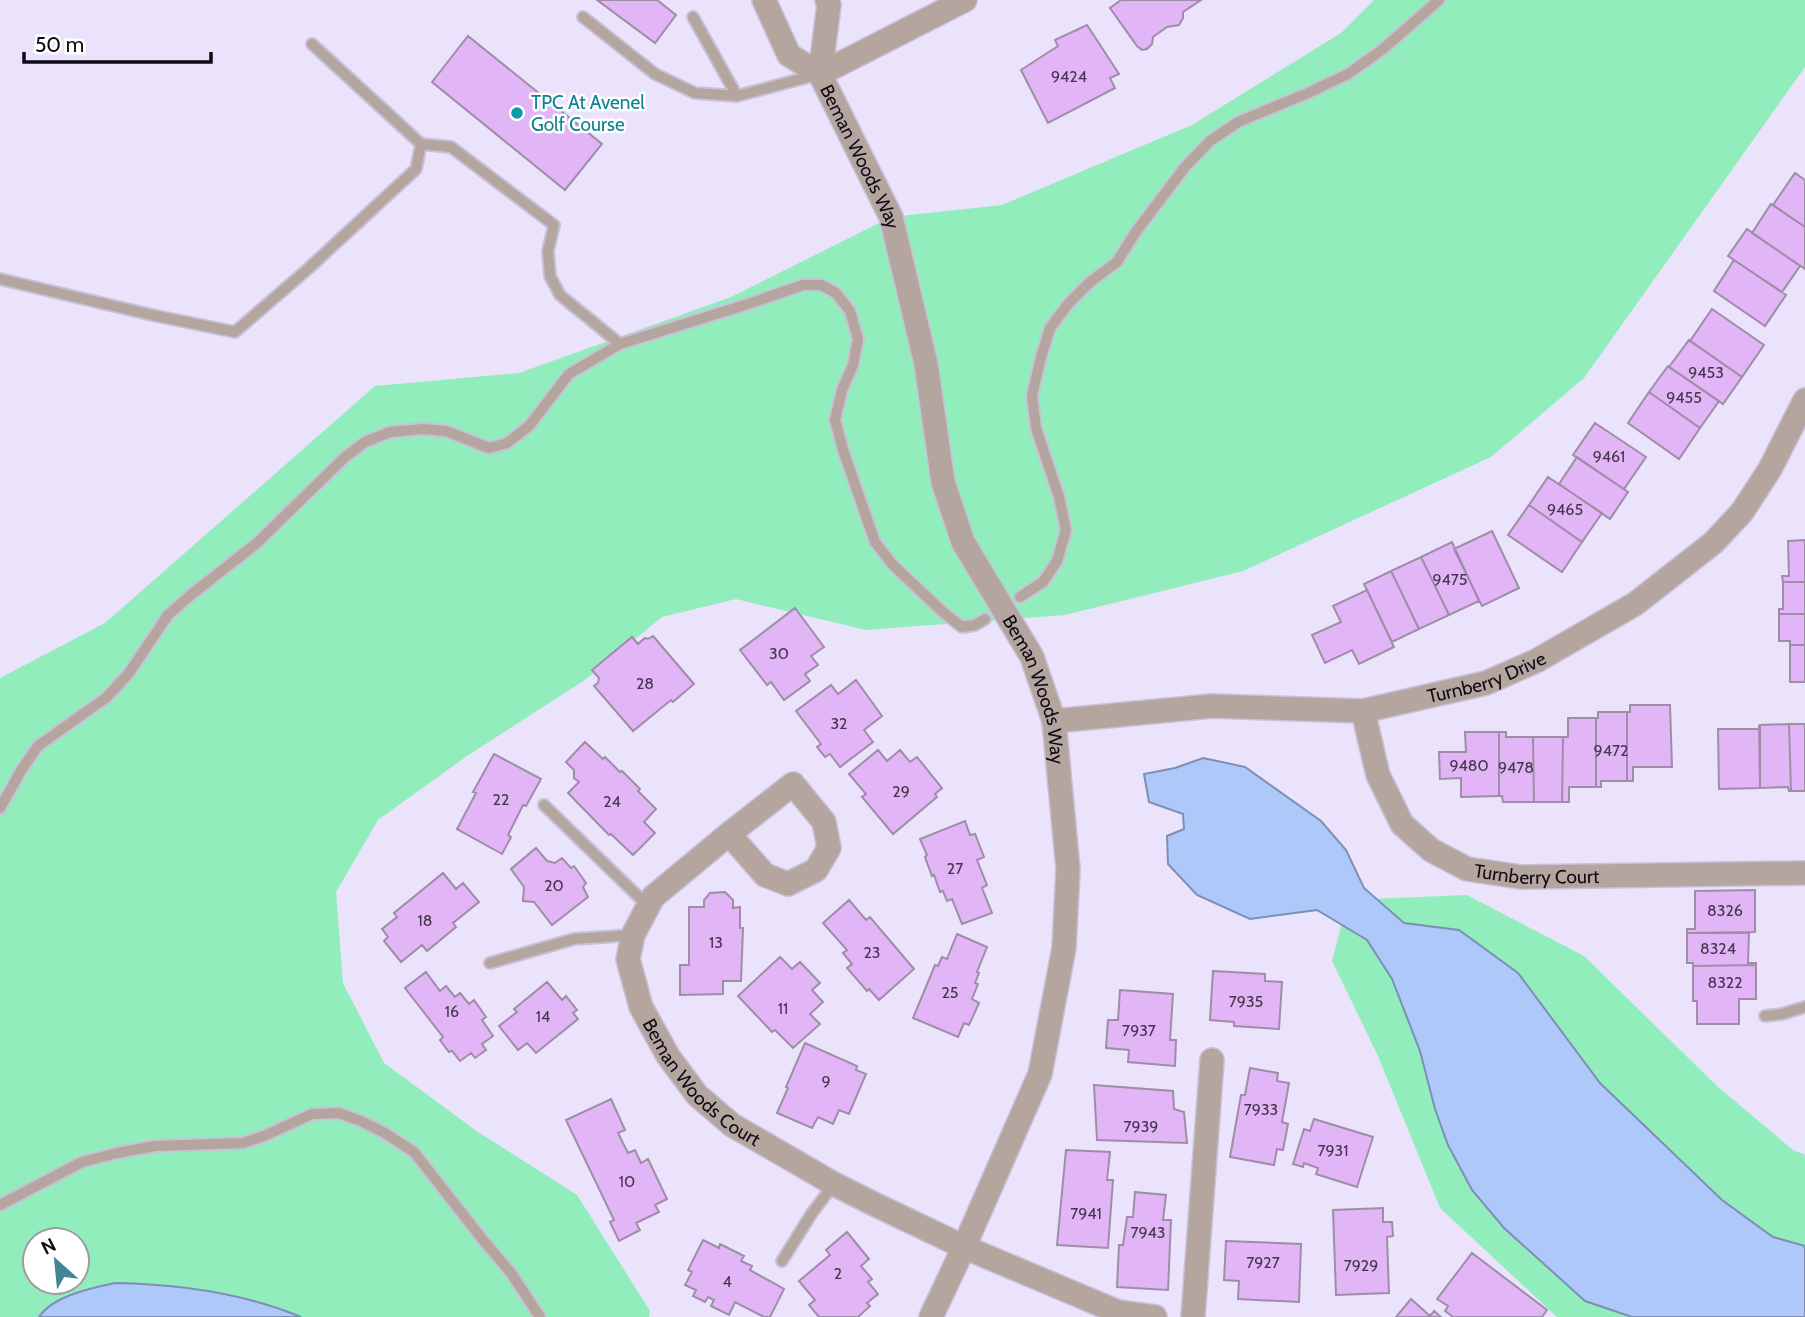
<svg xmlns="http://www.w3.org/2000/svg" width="1805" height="1317" font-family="Cabin,sans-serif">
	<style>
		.green { fill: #91eebc; fill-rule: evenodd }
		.water { fill: #adc8f9; stroke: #7e8fb5; stroke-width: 2 }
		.building { fill: #e1b5f6; stroke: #9f8da8; stroke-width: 2 }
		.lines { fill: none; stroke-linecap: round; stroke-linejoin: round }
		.lane-casing { stroke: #c8c0d7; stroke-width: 14 }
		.street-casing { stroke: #c8c0d7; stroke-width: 26 }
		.lane { stroke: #b4a69e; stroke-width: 10 }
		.street { stroke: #b4a69e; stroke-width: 23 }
		.culture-dot { fill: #0f9aa8; stroke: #fff; stroke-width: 2.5 }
		.labels { text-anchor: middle; stroke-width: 5; stroke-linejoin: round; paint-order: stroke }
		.number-label { font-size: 16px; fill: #44364d }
		.culture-label { font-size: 19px; fill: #0d838f; stroke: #fff; text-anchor: start }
		.street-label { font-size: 19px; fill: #0f0b15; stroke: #fff }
	</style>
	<rect width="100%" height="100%" fill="#ebe2fc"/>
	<path class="green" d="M1374 0H1805V67L1584 378 1491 457 1243 571 1065 615 866 630 736 599 662 617 585 680 467 756 378 820 336 892 343 983 384 1063 478 1132 577 1195 650 1311 649 1317H0V678L105 623 375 386 519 373 731 297 891 217 1002 205 1192 125 1341 33ZM35 1240H77V1282H35Z
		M1467 895 1584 956 1718 1087 1793 1150 1805 1155V1317H1557L1440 1208 1378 1056 1332 961 1348 900Z"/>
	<path class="water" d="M1203 758 1245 767 1321 821 1346 850 1364 888 1404 923 1459 930 1518 973 1600 1083 1722 1200 1773 1237 1805 1246V1317H1632L1585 1301 1504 1228 1472 1190 1448 1145 1435 1109 1420 1051 1392 979 1367 940 1317 910 1250 919 1197 895 1168 864 1167 836 1184 829 1183 814 1149 802 1144 774 1175 768Z
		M115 1283C177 1284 243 1293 301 1317H39C53 1296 91 1288 115 1283Z"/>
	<path class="building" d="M597 0H657L676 15 655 43Z
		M1121 0H1201L1183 12V18L1179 25 1167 27 1153 37 1152 44 1147 49 1142 50 1137 46 1110 8Z
		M1087 25 1119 74 1110 78 1115 88 1048 123 1021 70 1058 46 1055 40Z
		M468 36 602 144 565 190 432 82Z
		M1795 173 1805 180V227L1773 205Z
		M1771 204 1805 227V269L1752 233Z
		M1747 229 1800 266 1782 292 1728 256Z
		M1734 260 1786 295 1765 326 1714 291Z
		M1712 309 1764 345 1742 377 1690 341Z
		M1689 340 1742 377 1723 404 1669 367Z
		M1668 366 1719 401 1700 428 1649 392Z
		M1649 392 1700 428 1679 459 1628 423Z
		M1595 423 1646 457 1624 489 1573 455Z
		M1577 457 1628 492 1610 519 1559 484Z
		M1548 477 1602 513 1582 542 1529 505Z
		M1529 505 1582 542 1562 572 1508 535Z
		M1492 531 1519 588 1482 606 1454 549Z
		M1805 540V582H1783L1782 576H1789L1788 541Z
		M1452 542 1479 601 1449 615 1421 557Z
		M1421 557 1449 615 1419 629 1391 571Z
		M1391 571 1419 629 1392 642 1364 584Z
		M1783 582H1805V614H1779V609H1783Z
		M1367 590 1394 647 1359 664 1352 650 1325 663 1312 635 1341 622 1333 606Z
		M795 608 824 647 811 656 818 665 805 674 810 681 784 700 771 682 767 685 740 650Z
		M1779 614H1805V645H1790V641H1779Z
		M653 636 694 684 673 702 671 700 633 731 594 686 598 683 599 678 592 670 632 637 638 644 645 638 648 639Z
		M1790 645H1805V682H1790Z
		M856 680 882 716 864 730 873 742 840 767 830 754 825 757 817 747 821 744 796 711 831 685 838 694Z
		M1630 705H1670L1672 767H1633V781H1627V712H1630Z
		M1598 712H1627V781H1601V787H1596V718H1598Z
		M1568 718H1596V787H1569V802H1562L1563 737H1568Z
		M1789 724 1791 791H1789L1788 787 1760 788V725Z
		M1789 724H1805V791H1791Z
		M1759 725 1760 788 1719 789 1718 729H1759Z
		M1465 732H1499V796L1461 797V778L1440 779 1439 752H1466Z
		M1499 732H1506V737H1533L1534 802H1503L1502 796H1499Z
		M1533 737H1563L1562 802H1534Z
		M585 742 603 759 605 757 620 772 622 771 640 789 638 791 656 809 644 822 655 833 633 855 611 834 609 835 568 793 579 782 574 778V770L566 762Z
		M878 750 887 761 900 750 910 762 917 757 942 788 935 794 937 797 893 834 862 797 866 794 849 774Z
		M494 754 541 779 526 806 523 805 508 835 511 837 502 854 457 829 476 793 473 792Z
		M965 821 970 835 975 834 984 857 977 860 987 885 982 888 992 913 962 924 952 899 947 901 943 891 940 892 934 875 932 876 925 857 927 855 920 839Z
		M536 848 547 861 555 863 562 858 571 868 574 866 586 883 583 887 588 897 552 925 534 902 523 901 524 887 511 869Z
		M443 873 456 889 463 883 479 902 453 923 456 927 427 951 422 945 401 962 384 941 388 937 382 929 397 917 394 913Z
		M1755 890V932L1687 933V929H1695V891Z
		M725 892 733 900V908L740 907V928H743L741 981H723V994L680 995V965H689V907H704V900L710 893Z
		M849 900 866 920 870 917 914 969 879 1000 869 989 867 991 847 968 852 964 843 953 847 950 823 923Z
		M1687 933H1749L1748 963H1756V965L1693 966V963H1687Z
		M957 934 987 947 977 972 979 973 975 983 978 984 972 999 979 1003 969 1025 964 1023 958 1037 913 1018 935 965 938 966 942 957 947 959Z
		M780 957 792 969 800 962 820 983 812 990 823 1002 810 1014 820 1024 793 1048 775 1030 772 1032 738 996Z
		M1756 965V999H1739V1024H1697V1001H1693V966Z
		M1213 971 1265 974V981L1282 982 1279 1029 1234 1026V1022L1210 1020Z
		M426 972 440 991 446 986 455 997 460 993 469 1004 474 1000 486 1017 482 1020 493 1036 482 1044 486 1050 475 1058 471 1053 460 1061 452 1051 449 1052 440 1040 443 1037 405 988Z
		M547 982 562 1000 566 996 577 1010 573 1013 578 1019 536 1053 527 1043 518 1050 499 1026 517 1012 514 1009Z
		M1120 990 1173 994 1170 1040H1176L1175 1066 1128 1062 1129 1050 1106 1048 1108 1020H1118Z
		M805 1043 857 1066 856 1070 866 1074 849 1114 839 1110 833 1124 818 1117 812 1128 777 1113 788 1088 786 1087Z
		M1250 1068 1278 1073 1277 1081 1289 1083 1282 1122 1288 1124 1283 1150 1277 1149 1274 1165 1230 1157 1241 1095H1245Z
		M1094 1085 1173 1091 1174 1109 1184 1112 1187 1143 1097 1140Z
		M611 1099 625 1130 618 1133 628 1153 635 1150 641 1163 648 1159 667 1199 655 1205 659 1212 636 1223 640 1230 619 1241 610 1222 614 1220 566 1120Z
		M1314 1119 1373 1137 1357 1187 1316 1174 1318 1168 1304 1163 1303 1167 1293 1164 1304 1129 1310 1131Z
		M1066 1150 1110 1152 1107 1180H1113L1108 1248 1057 1245Z
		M1135 1192 1166 1195 1163 1220H1171L1168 1290 1117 1287 1119 1245H1123L1127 1217H1133Z
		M1383 1208V1222H1392L1393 1236 1387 1237 1389 1293 1336 1295 1333 1210Z
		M847 1232 869 1259 861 1266 872 1279 868 1282 878 1294 867 1303 870 1306 858 1317H819L809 1305 815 1300 799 1281 830 1255 826 1250Z
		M703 1240 719 1248 720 1244 744 1256 741 1261 752 1266 750 1270 784 1289 770 1317H764L735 1302 729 1315 711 1306 714 1300 708 1297 705 1302 693 1296 696 1290 685 1285 692 1272 688 1270Z
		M1226 1241 1301 1244 1299 1302 1238 1299 1239 1281 1224 1280Z
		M1472 1253 1547 1310 1542 1317H1453L1445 1311 1448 1306 1437 1299Z
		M1411 1299 1430 1316 1434 1311 1441 1317H1396Z"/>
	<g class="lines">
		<defs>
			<path id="lane" d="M583 17 655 74 695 93 737 96 816 75
				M693 17 737 96
				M421 144 451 147 554 225 548 251 550 276 560 295 620 344
				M0 279 152 315 235 332 309 268 416 169 421 144 312 44
				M1020 597 1043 582 1057 561 1066 530 1059 497 1036 428 1032 396 1041 357 1050 328 1068 304 1090 282 1117 262 1135 233 1185 167 1210 141 1238 122 1308 93 1348 74 1383 49 1439 0
				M544 805 648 906
				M0 808 22 769 38 746 107 697 129 673 168 615 192 594 257 543 345 457 365 442 390 432 423 429 446 431 489 448 507 443 529 426 569 374 620 344 748 304 803 285H821L836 293 850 311 858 339 853 365 842 390 835 420 843 450 875 542 893 565 944 613 962 627 975 625 985 619
				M490 963 574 939 633 935
				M1765 1016 1782 1014 1805 1007
				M0 1205 82 1162 117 1153 155 1146 243 1143 264 1136 312 1114 339 1113 361 1121 383 1132 414 1152 483 1240 511 1273 540 1317
				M782 1261 812 1213 834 1184"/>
			<g id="street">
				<path id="s1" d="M764 0 789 55 820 74 891 217 926 364 943 482 963 542 1032 657 1054 721 1068 869 1064 948 1040 1074 964 1247 931 1317"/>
				<path d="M820 74 965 0"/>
				<path d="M820 74 829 5 827 0"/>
				<path id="s2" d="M1363 711 1378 775 1402 824 1431 850 1467 869 1521 877 1805 873"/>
				<path id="s3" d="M1054 721 1212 706 1363 711 1486 683 1536 661 1635 604 1713 543 1742 512 1770 469 1805 400"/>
				<path id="s4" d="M729 834 793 784 824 822 829 848 816 870 788 884 765 875 729 834 653 897 633 935 628 959 641 1007 668 1056 697 1095 732 1125 834 1184 876 1205 964 1247 1118 1312 1155 1317"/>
				<path d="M1193 1317 1212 1060"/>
			</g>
		</defs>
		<use href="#lane" class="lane-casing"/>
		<use href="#street" class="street-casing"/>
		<use href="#lane" class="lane"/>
		<use href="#street" class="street"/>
	</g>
	<circle class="culture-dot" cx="517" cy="113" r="7"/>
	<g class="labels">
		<g class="number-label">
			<text x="1069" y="82">9424</text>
			<text x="1706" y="378">9453</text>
			<text x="1684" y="403">9455</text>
			<text x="1609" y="462">9461</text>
			<text x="1565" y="515">9465</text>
			<text x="1450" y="585">9475</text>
			<text x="779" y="659">30</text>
			<text x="645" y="689">28</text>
			<text x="839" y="729">32</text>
			<text x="1611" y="756">9472</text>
			<text x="1469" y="771">9480</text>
			<text x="1516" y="773">9478</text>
			<text x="901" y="797">29</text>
			<text x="501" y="805">22</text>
			<text x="612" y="807">24</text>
			<text x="955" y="874">27</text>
			<text x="554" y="891">20</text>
			<text x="1725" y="916">8326</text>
			<text x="425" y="926">18</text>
			<text x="716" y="948">13</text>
			<text x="1718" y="954">8324</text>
			<text x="872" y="958">23</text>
			<text x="1725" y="988">8322</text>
			<text x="950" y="998">25</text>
			<text x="1246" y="1007">7935</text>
			<text x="783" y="1014">11</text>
			<text x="452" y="1017">16</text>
			<text x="543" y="1022">14</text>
			<text x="1139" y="1036">7937</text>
			<text x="826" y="1087">9</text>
			<text x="1261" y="1115">7933</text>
			<text x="1141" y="1132">7939</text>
			<text x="1333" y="1156">7931</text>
			<text x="627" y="1187">10</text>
			<text x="1086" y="1219">7941</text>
			<text x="1148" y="1238">7943</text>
			<text x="1263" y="1268">7927</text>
			<text x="1361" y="1271">7929</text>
			<text x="838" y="1279">2</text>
			<text x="727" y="1287">4</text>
		</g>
		<g class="culture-label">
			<text x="531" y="109">TPC At Avenel<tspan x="531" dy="22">Golf Course</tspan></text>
		</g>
		<g class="street-label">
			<text dy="7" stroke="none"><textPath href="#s1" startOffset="189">Beman Woods Way</textPath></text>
			<text dy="7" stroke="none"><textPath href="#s3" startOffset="438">Turnberry Drive</textPath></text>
			<text dy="7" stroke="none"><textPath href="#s1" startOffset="756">Beman Woods Way</textPath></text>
			<text dy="7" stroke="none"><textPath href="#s2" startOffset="270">Turnberry Court</textPath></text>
			<text dy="7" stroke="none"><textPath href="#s4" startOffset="607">Beman Woods Court</textPath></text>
		</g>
	</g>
	<g transform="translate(56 1261) rotate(333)"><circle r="33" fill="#ffffff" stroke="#9f9da1" stroke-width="2"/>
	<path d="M0-5L12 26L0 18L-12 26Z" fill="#428595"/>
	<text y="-10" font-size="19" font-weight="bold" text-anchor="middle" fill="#0f0b15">N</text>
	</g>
	<path d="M24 52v10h187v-10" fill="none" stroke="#0f0b15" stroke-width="3.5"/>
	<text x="35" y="52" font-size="21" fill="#0f0b15" stroke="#ffffff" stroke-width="5" paint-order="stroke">50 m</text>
</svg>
